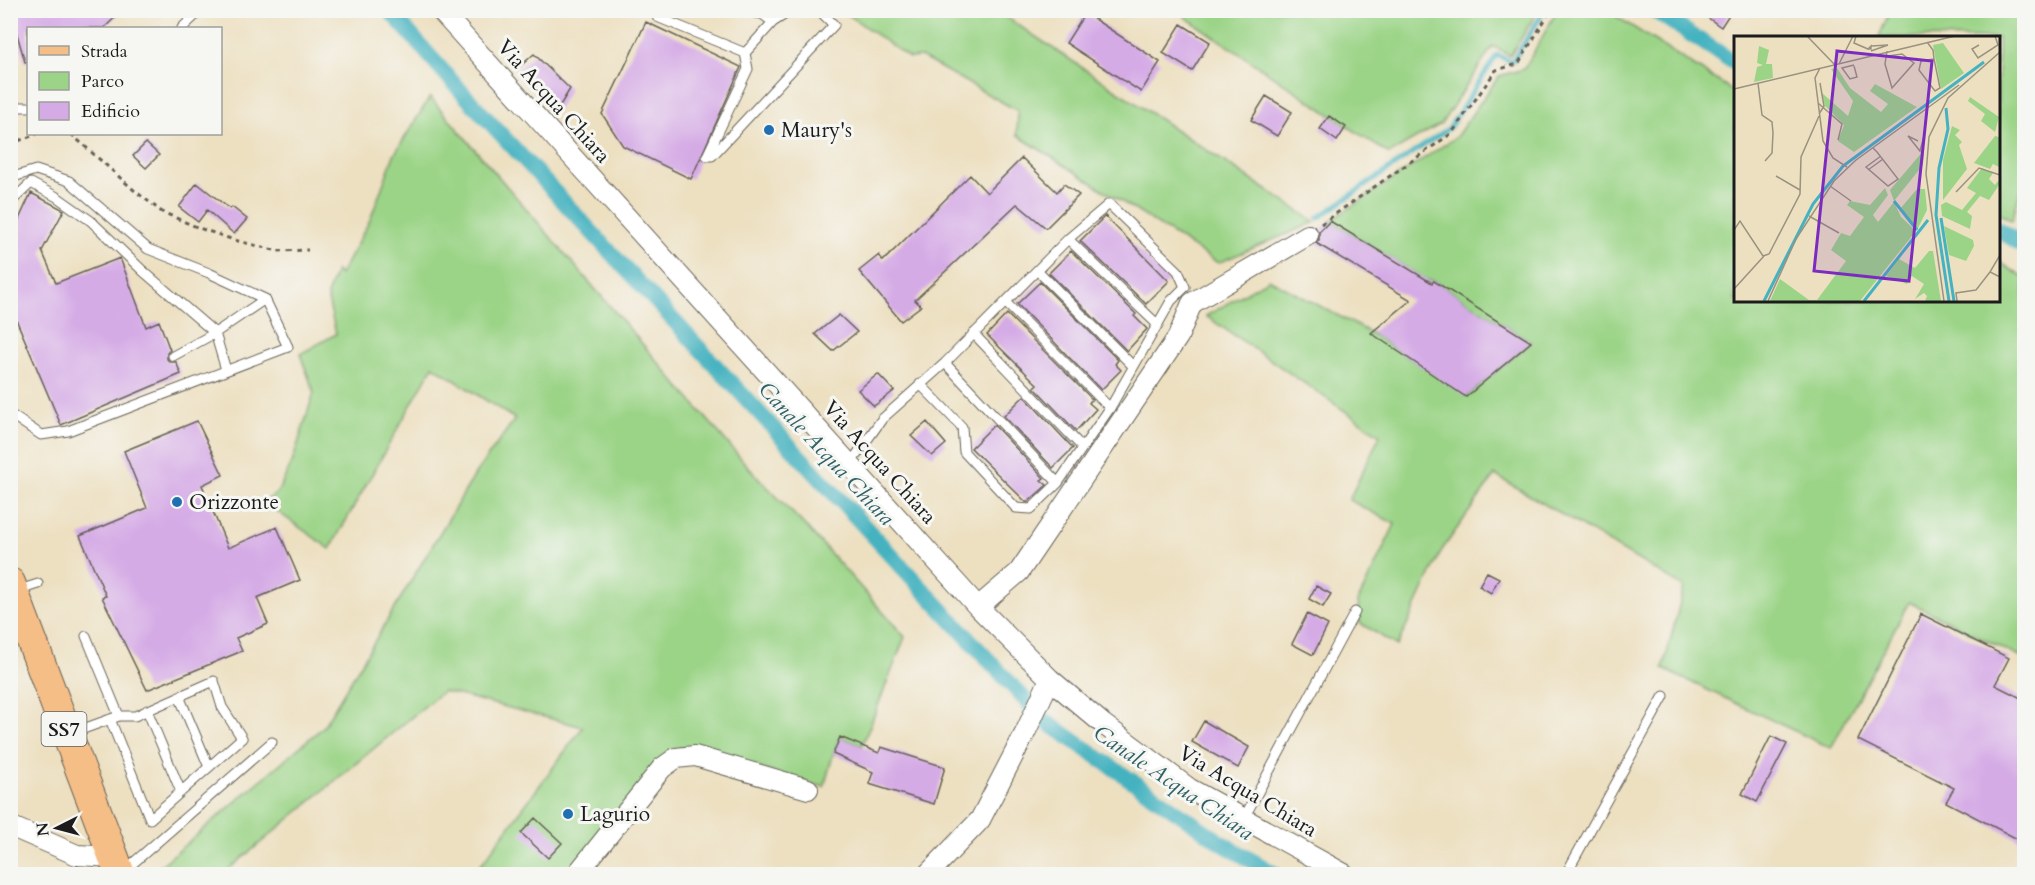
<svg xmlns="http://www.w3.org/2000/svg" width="2035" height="885" font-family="Cardo,serif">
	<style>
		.green { fill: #9bd487; stroke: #5c7852; stroke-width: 1.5 }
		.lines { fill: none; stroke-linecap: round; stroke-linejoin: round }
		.stream { stroke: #44b2c0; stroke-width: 5 }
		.canal { stroke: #44b2c0; stroke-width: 16 }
		.building { fill: #d5abe6 }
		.service-casing { stroke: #656156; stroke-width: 11 }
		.minor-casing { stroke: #656156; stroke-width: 22 }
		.primary-casing { stroke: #656156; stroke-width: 32 }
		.path { stroke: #656156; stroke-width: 3; stroke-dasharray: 4.5 4.5; stroke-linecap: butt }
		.service { stroke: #fff; stroke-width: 9 }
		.minor { stroke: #fff; stroke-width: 20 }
		.primary { stroke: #f6be87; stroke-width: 30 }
		.poi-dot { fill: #1f6fb2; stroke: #f6f6f2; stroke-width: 2 }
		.labels { text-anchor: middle; stroke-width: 6; stroke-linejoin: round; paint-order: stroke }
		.shield { fill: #f6f6f2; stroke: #5d5d5c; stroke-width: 1.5 }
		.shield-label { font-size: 20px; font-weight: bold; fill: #1c1c1c }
		.street-label { font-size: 21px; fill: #1c1c1c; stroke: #f6f6f2 }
		.poi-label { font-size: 21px; fill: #1c1c1c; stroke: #f6f6f2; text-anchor: start }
		.water-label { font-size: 22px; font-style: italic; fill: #2e6066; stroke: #f6f6f2 }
		.inset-river { fill: none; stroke: #44b2c0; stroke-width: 3 }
		.inset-road { fill: none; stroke: #99927f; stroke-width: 1.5 }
		.view { fill: #7b2cbf; fill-opacity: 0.15; stroke: #7b2cbf; stroke-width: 3 }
		.inset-edge { fill: none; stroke: #1c1c1c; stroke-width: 3 }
	</style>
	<rect width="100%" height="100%" fill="#f6f6f2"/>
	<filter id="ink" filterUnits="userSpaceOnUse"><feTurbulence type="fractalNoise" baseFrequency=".0167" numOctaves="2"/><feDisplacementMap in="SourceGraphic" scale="12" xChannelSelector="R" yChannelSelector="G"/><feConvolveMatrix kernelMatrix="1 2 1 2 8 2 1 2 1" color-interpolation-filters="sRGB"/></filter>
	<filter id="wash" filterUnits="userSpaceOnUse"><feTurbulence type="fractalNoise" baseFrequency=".008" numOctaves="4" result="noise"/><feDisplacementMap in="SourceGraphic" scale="24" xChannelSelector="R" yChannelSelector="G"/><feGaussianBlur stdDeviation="1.35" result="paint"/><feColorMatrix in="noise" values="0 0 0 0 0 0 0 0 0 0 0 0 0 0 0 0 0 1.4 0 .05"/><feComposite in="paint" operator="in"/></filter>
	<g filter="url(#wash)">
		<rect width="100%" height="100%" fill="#ede0c1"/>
		<path class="green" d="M843 11H997L1315 222 1218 263 1017 135 1018 111 921 57 909 58Z
			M1185 11V10L1538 11 1510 56 1493 46 1441 124 1389 154 1185 17Z
			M1557 11H1608L1735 92V300H1998V261L2024 278V659L1909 602 1831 748 1663 669 1684 587 1495 475 1442 550 1397 646 1360 623 1358 601 1395 524 1349 500 1380 435 1206 316 1269 279 1371 333 1467 396 1531 342 1434 281 1426 280 1330 221 1456 137 1499 76 1524 69Z
			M1890 11H2024V178L2012 221 1998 212V38L1879 37Z
			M430 97 750 469 814 535 905 637 862 746 840 737 833 755 824 787 685 747 666 754 569 874H474L583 727 443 691 223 874H151L323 727 476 473 515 419 433 366 330 549 264 502 277 493 292 463 314 392 300 354 336 334 327 295 336 271 340 275 370 220 394 155Z"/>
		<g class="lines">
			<path class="stream" d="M1318 218 1449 128 1497 55 1512 62 1545 10"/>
			<path class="canal" d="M389 10 459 89 1044 720 1225 845 1275 874
				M1653 10 1735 63
				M1998 229 2024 246"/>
		</g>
		<g id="blocks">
			<path class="building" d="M10 10H123L104 28H28V62H25Z
				M1697 10H1732L1721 27Z
				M1085 13 1160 62 1141 92 1066 43Z
				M646 22 741 67 691 179 623 146 602 114Z
				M1181 24 1210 42 1192 71 1163 53Z
				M534 54 570 89 556 112 517 69Z
				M1266 96 1292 112 1277 136 1251 120Z
				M1329 116 1346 127 1337 141 1320 129Z
				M146 143 159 155 146 168 133 156Z
				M1022 158 1057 192 1064 184 1079 195 1046 228 1017 204 915 300 921 306 901 321 859 271 879 255 883 261 970 175 987 193Z
				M197 183 230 209 232 207 247 219 234 234 207 210 198 222 179 207Z
				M31 193 64 210 42 251 56 283 120 258 146 327 159 321 170 350 167 353V359L170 362H176L181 374 61 425 10 305V239Z
				M1105 216 1169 281 1146 304 1080 241Z
				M1330 221 1432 283 1434 281 1531 342 1466 397 1371 333 1411 300 1316 243 1319 240V232Z
				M1071 251 1136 314 1134 316 1147 329 1127 351 1049 273Z
				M1040 282 1118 360 1115 364 1121 370 1101 390 1017 304Z
				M1007 314 1092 399 1089 403 1096 409 1076 431 1034 387 1037 384 987 335Z
				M839 315 857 332 833 351 815 334Z
				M878 374 894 391 874 406 858 390Z
				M1024 396 1073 448 1053 468 1004 416Z
				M197 421 223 475 202 485 228 548 277 527 300 580 257 598 268 624 236 638 242 651 147 690 102 597 106 596 80 536 147 508 124 451Z
				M927 422 946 444 932 456 911 436Z
				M994 425 1044 478 1041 480 1047 485 1028 502H1026L971 448Z
				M1487 572 1499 578 1491 593 1479 586Z
				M1316 586 1331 594 1323 607 1309 599Z
				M1307 614 1328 625 1313 655 1292 644Z
				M1921 614 2009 658 1995 685 2025 700V843L1946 802 1954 788 1858 740Z
				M1204 721 1249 747 1238 768 1192 742Z
				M1771 736 1787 744 1757 802 1742 794Z
				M840 737 879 753 881 747 945 767 934 804 869 784 873 772 833 754Z
				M535 818 562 843 548 858 521 833Z"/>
		</g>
	</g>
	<g filter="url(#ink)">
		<use href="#blocks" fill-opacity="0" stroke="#656156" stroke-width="1.5"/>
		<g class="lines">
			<defs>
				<path id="service" d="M655 10 657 17 745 53 773 22 780 10
					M736 10 762 14 773 22 792 10
					M182 28 201 10
					M745 53 748 69 707 156H712L834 25 819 10
					M10 107H28
					M10 178 36 170 69 181 148 249 209 273 265 299 288 347 68 431 41 435 10 414
					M10 206 14 199 31 183 57 197 91 221 143 271 215 333 226 370
					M1068 239 1158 325
					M1038 271 1133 366
					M1006 303 1110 408
					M973 333 1082 447
					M173 356 215 333 265 299
					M945 363 1058 483
					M850 464 882 419 945 363 1068 239 1109 204 1178 271 1185 287 1171 301 1110 408 1058 483 1031 509 1016 508 964 452 962 427 920 384
					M16 591 38 584
					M179 696 209 767
					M147 710 181 792
					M110 719 150 819 242 738 222 707 214 681 135 716H119
					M72 733 119 716 86 636
					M1244 818 1355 612
					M124 871 272 742
					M1566 874 1664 696"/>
				<path id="minor" d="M440 10 978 607 1050 679 1103 724 1190 789 1344 874
					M978 607 1019 572 1178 337 1192 303 1308 235
					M10 826 77 855 114 857
					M577 874 662 768 676 758 695 756 808 789
					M928 874 980 820 1025 733 1050 679"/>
				<path id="primary" d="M10 583 120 874"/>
			</defs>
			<use href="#service" class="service-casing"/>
			<use href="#minor" class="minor-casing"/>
			<use href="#primary" class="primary-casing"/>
			<path class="path" d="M71 134 135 191 162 212 199 228 234 240 278 251 308 250
				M10 144 37 134
				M1321 224 1452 133 1496 70 1518 64 1551 10"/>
			<use href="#service" class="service"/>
			<use href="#minor" class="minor"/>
			<use href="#primary" class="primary"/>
		</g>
	</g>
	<g class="poi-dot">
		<circle cx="769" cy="130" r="6"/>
		<circle cx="177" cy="502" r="6"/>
		<circle cx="568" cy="814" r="6"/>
	</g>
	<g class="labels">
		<rect class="shield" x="41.5" y="712" width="45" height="34" rx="4.5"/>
		<g class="shield-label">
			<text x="64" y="736">SS7</text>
		</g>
		<g class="street-label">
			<text transform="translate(554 101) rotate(48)" y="7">Via Acqua Chiara</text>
			<text transform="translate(880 462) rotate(48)" y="7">Via Acqua Chiara</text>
			<text transform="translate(1248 791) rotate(31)" y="7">Via Acqua Chiara</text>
		</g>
		<g class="poi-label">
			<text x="781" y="137">Maury's</text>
			<text x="189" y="509">Orizzonte</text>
			<text x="580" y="821">Lagurio</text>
		</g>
		<g class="water-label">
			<text transform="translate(827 453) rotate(47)" y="8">Canale Acqua Chiara</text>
			<text transform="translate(1174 782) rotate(34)" y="8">Canale Acqua Chiara</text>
		</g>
	</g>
	<g transform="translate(1734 36)">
		<rect width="266" height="266" fill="#ede0c1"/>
		<path d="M209 7 230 37 207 53 199 9ZM25 10 35 14 32 28H38L39 42 20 46 23 31 29 29 23 27ZM103 32 116 52 147 76 154 68 136 55 141 48 183 71 120 116 104 105 110 89 91 70 88 57 114 80 119 65 97 33ZM236 61 265 81 261 96 247 85 251 78 234 65ZM218 90 226 94 221 99 228 106 225 109 233 133 209 164V124ZM261 100 265 101V131L259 128 256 133 240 127ZM190 114 189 129 160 165 156 154ZM248 132 259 137 255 143 261 149 265 144V149L255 164 246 160 233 176 238 180 236 193 208 180 207 169 212 166 228 174 242 157 233 152ZM151 152 154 159 139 179 144 186 160 166 167 181 182 195 126 265H36L46 243 75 264H83L112 225 97 214 107 197 116 200 130 181 113 169 116 165 136 169ZM183 153H191L193 174 183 194 166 173ZM210 190 239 204 240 210 232 225 215 219ZM195 215H199L207 265H191L193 260 190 257 181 263 190 248 178 240 173 248 152 240 165 223 181 232Z" fill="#9bd487"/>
		<path class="inset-river" d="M212 72 214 93 205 132 202 179 215 265M160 165 183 194M207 182 220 265M30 265 79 168 109 130 250 26M130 265 194 184"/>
		<path class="inset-road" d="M73 0 101 29M122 0 120 7 134 13 137 10V13H134M193 6 199 14 200 23 206 52 201 55 185 34 187 25 200 23M245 9 238 13 244 22 264 9 261 0M137 15 154 9 137 10M153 15 151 28 158 52 180 27 168 18 154 20M105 28 119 0M120 29 108 32 116 43 123 41 120 30M86 32 81 42 89 105 99 122 113 131M24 47 28 79 38 86 39 97 38 117 31 125M0 53 221 0M84 67 108 88 104 104M85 78 90 70 86 47M184 105 174 100 186 115 191 96M139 112 143 116 164 143 154 150 132 131 147 120M134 134 149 123M42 140 66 154M96 150 117 165M222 156 245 132 266 139M75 180 105 197M0 194 6 185 29 220 35 218 66 158 67 121 85 80M266 219 256 236 266 241M0 253 30 220M242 254 256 236M34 265 62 203 100 145 122 124 225 49M210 265 192 138 195 101 214 62 266 16M223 265 222 257 242 254"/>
		<path class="view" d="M103 15 198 25 175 245 80 235Z"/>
		<rect width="266" height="266" class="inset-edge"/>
	</g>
	<rect width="2035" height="885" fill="none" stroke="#f6f6f2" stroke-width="36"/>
	<rect x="27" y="27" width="195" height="108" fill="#f6f6f2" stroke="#9f9f9c" stroke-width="1.5"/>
	<rect x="39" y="46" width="30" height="9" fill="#f6be87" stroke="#9f9f9c" stroke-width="1.5"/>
	<text x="81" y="57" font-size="18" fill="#1c1c1c">Strada</text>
	<rect x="39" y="72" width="30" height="18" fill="#9bd487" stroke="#9f9f9c" stroke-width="1.5"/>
	<text x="81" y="87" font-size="18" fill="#1c1c1c">Parco</text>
	<rect x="39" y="102" width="30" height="18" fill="#d5abe6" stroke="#9f9f9c" stroke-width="1.5"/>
	<text x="81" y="117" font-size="18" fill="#1c1c1c">Edificio</text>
	<g transform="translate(57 828) rotate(264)" stroke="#f6f6f2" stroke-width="4.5" paint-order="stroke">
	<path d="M0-4.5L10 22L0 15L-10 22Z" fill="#1c1c1c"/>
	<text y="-9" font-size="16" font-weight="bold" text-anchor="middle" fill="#1c1c1c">N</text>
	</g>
</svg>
